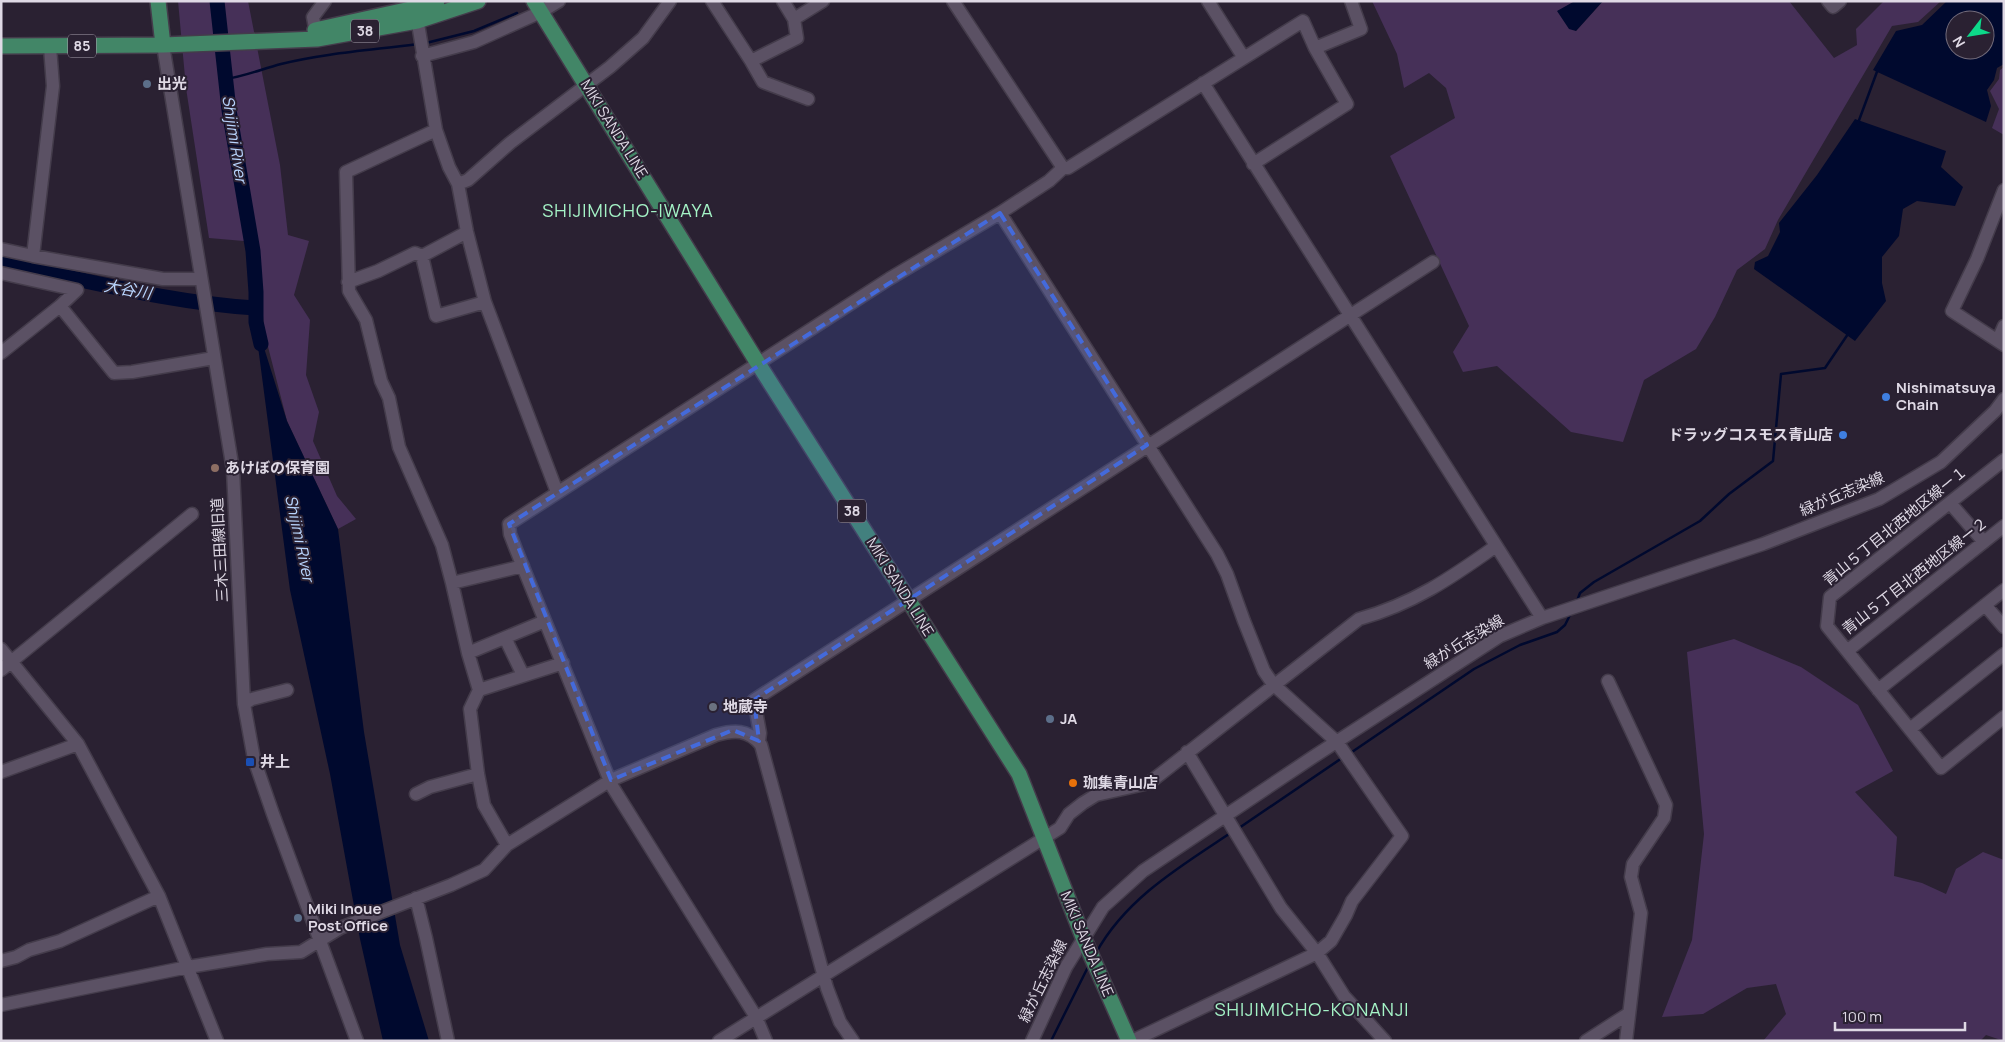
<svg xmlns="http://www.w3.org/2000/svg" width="2005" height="1042" font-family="Manrope,'Noto Sans JP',sans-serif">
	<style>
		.green { fill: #463058 }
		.water { fill: #00092e; fill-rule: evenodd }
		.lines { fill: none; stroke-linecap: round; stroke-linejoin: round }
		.stream { stroke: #00092e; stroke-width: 2.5 }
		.river { stroke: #00092e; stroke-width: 15 }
		.minor-casing { stroke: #443c4b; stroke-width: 15 }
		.major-casing { stroke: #443c4b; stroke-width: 18 }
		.minor { stroke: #5b5164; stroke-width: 12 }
		.major { stroke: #428667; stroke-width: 15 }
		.marked { fill: #446adb; fill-opacity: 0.2; stroke: #446adb; stroke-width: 4; stroke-dasharray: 10 6; stroke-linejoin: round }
		.service-dot { fill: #5c6f8a; stroke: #2a2132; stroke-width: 2 }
		.shop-dot { fill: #3f7fe0; stroke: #2a2132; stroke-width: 2 }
		.education-dot { fill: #8d6e63; stroke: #2a2132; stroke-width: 2 }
		.worship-dot { fill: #6b7280; stroke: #2a2132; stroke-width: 2 }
		.transit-dot { fill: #1a4fb4; stroke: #2a2132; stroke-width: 2 }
		.food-dot { fill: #e8710a; stroke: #2a2132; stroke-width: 2 }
		.labels { text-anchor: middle; stroke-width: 4; stroke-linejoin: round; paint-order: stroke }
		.shield { fill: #2a2132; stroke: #a9a2af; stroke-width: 1 }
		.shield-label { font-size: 14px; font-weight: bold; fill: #dfd9e5 }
		.poi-label { font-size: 15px; font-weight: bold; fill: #dfd9e5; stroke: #2a2132; text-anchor: start }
		.street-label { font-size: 15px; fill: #dfd9e5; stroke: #2a2132 }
		.water-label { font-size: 16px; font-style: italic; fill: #b8d4fd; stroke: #2a2132 }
		.quarter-label { font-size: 18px; letter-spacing: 1px; fill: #a5f4c7; stroke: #2a2132 }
	</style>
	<rect width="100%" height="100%" fill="#2a2132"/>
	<path class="green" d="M178 1H248L280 165 288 235 309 241 294 295 310 320 306 375 319 412 313 441 337 496 356 519 338 529 287 421 265 335 255 242 209 238 186 88Z
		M1372 1H1575L1558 11 1576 31 1603 1H1789L1834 58 1857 45 1856 29 1884 1H1941L1918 22 1892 26 1778 220 1765 249 1737 270 1715 317 1696 349 1644 380 1623 442 1571 432 1497 366 1463 372 1453 352 1469 326 1390 156 1455 118 1446 88 1429 73 1404 88 1397 54Z
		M2004 67V135L1992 128 1999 109 1990 91 1999 79 2000 70Z
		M1734 639 1801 667 1858 705 1893 771 1855 792 1897 837 1894 876 1922 883 1946 894 1956 869 1983 852 2004 860V1041L1986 1035 1980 1041H1763L1786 1014 1776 984 1747 988 1703 1014 1662 1017 1692 940 1704 834 1687 652Z"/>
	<path class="water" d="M1575 1H1603L1576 31 1569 29 1557 11Z
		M1947 1H2004V64L1997 68 1994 80 1987 90 1991 106 1986 122 1873 70 1896 31 1922 25ZM1955 20H1985V50H1955Z
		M1855 119 1946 151 1941 167 1963 187 1955 206 1917 201 1903 209 1899 236 1882 257V283L1886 301 1855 341 1754 269 1755 262 1768 256 1780 232 1779 223 1817 175Z
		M254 316 287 421 338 529 364 732 400 945 429 1041H383L360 939 330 774 290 590Z"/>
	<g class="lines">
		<path class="stream" d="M426 43 474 31 517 13
			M226 79C245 76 262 69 281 64 326 53 373 50 418 44
			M1858 123 1878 69
			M1577 601 1580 593 1594 582 1700 521 1729 494 1773 461 1781 374 1825 368 1848 334
			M1349 754 1474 669 1520 645 1557 632 1565 625 1571 613
			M1239 828 1342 758
			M1096 953C1126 898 1181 866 1232 832
			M1051 1041 1089 965"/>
		<path class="river" d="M217 1 229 110 253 251 256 292V322L261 344
			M1 263C86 280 170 303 256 308"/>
		<defs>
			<path id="minor" d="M712 1 751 61 763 82 808 99
				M783 1 794 19 823 1
				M953 1 1063 168
				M1208 1 1244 58
				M1828 1 1833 7 1840 1
				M416 12 436 130 449 167 458 184 467 232 485 302 557 492
				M317 39 313 17 325 1
				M163 45 233 470 244 704 254 759 273 814 357 1041
				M1315 48 1361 29 1351 1
				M422 56 474 42 541 12 559 1
				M751 61 797 38 794 19
				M1203 83 1542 618
				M436 130 346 172 349 291 366 320 381 381 389 398 399 447 442 545 452 583 523 566
				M458 184 468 180 510 143 610 67 643 38 670 1
				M2004 190 1977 259 1952 311 2004 345
				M1000 213 1217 554 1227 574 1244 621 1264 671 1273 684 1337 742 1402 836 1352 901 1346 915 1331 941 1317 953 1132 1041
				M1 249 33 256 53 86 50 47
				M33 256 163 279H201
				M422 256 436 316 485 302
				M1 273 77 290 60 306
				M348 282 378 271 415 253 422 256 467 232
				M1998 340 2004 326
				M1 353 60 306 114 373 132 372 214 358
				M2004 460 1830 597 1827 626 1941 768 2004 717
				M1950 503 1984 542
				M452 583 468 653 479 690
				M1985 605 2004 627
				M507 637 508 644 523 675
				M1 649 78 744 159 896 217 1041
				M1847 651 2004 526
				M468 653 545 621
				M1 670 192 514
				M1608 681 1666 805 1664 818 1633 864 1631 877 1641 913 1626 1041
				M1878 690 2004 590
				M244 704 252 699 287 690
				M1910 729 2004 654
				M759 741 760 733 754 700 1433 262
				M1187 752 1281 908 1317 953 1344 996 1385 1041
				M1 772 78 744
				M416 794 430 787 478 774
				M507 845 484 805 478 774 470 709 479 690 563 663
				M416 898 426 938 448 1041
				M1 961 16 957 29 950 60 941 159 896
				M1 1005 188 967 267 954 301 952 340 928 451 885 484 870 507 845 611 780 716 735C734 730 748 729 761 745L827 988 840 1022 853 1041
				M719 1041 1060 828 1069 814 1083 803 1096 795 1149 783 1359 619C1413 604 1451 578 1496 546
				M766 1041 756 1017 612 786 517 552 510 534 509 524 889 279 1000 213 1049 181 1063 168H1068L1303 21 1315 48 1347 104 1253 164
				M1032 1041 1066 967 1103 907 1143 871 1313 757 1500 636 1542 618 1763 544 1879 499 1941 462 1995 411 2004 399
				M1586 1041 1628 1014"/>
			<path id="major" d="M158 1 163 45
				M534 1 759 365 1019 774 1083 937 1129 1041
				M315 30 415 8 437 1
				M1 46 163 45 317 39 417 21 478 1"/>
		</defs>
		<use href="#minor" class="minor-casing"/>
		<use href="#major" class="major-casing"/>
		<use href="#minor" class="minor"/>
		<use href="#major" class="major"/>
	</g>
	<path class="marked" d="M1000 213 1147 445 754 700 759 741 733 730 611 780 509 524Z"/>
	<g class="service-dot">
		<circle cx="147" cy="84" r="5"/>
		<circle cx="1050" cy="719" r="5"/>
		<circle cx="298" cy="918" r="5"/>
	</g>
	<g class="shop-dot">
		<circle cx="1886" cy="397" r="5"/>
		<circle cx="1843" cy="435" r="5"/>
	</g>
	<circle class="education-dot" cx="215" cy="468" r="5"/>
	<circle class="worship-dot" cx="713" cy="707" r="5"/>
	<rect class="transit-dot" x="245" y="757" width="10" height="10" rx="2.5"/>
	<circle class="food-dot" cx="1073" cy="783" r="5"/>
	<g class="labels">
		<g class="shield">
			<rect x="351" y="19.5" width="28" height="23" rx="4"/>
			<rect x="68" y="34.5" width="28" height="23" rx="4"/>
			<rect x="838" y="499.5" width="28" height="23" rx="4"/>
		</g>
		<g class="shield-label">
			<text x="365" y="36">38</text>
			<text x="82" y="51">85</text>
			<text x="852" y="516">38</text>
		</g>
		<g class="poi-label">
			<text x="157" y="89">出光</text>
			<text x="1896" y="393">Nishimatsuya<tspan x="1896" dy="17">Chain</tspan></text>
			<text x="1833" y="440" text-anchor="end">ドラッグコスモス青山店</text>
			<text x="225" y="473">あけぼの保育園</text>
			<text x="723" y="712">地蔵寺</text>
			<text x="1060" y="724">JA</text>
			<text x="260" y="767">井上</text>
			<text x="1083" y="788">珈集青山店</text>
			<text x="308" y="914">Miki Inoue<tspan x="308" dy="17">Post Office</tspan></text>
		</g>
		<g class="street-label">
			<text transform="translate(614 129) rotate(58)" y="5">MIKI SANDA LINE</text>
			<text transform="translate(1842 494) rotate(-23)" y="5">緑が丘志染線</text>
			<text transform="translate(1895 526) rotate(-39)" y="5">青山５丁目北西地区線ー１</text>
			<text transform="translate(220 550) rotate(-93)" y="5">三木三田線旧道</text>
			<text transform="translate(1915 576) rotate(-38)" y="5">青山５丁目北西地区線ー２</text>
			<text transform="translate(900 587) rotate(58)" y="5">MIKI SANDA LINE</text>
			<text transform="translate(1464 642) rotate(-31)" y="5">緑が丘志染線</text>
			<text transform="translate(1087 944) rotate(67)" y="5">MIKI SANDA LINE</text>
			<text transform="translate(1043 981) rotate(-64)" y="5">緑が丘志染線</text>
		</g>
		<g class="water-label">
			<text transform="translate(235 139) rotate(81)" y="6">Shijimi River</text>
			<text transform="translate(128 289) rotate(10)" y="6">大谷川</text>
			<text transform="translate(300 538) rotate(78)" y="6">Shijimi River</text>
		</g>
		<g class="quarter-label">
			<text x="628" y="217">SHIJIMICHO-IWAYA</text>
			<text x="1312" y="1016">SHIJIMICHO-KONANJI</text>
		</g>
	</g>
	<rect width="2005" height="1042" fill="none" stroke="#dfd9e5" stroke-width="5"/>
	<g transform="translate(1970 35) rotate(239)"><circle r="24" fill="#2a2132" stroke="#726b7a"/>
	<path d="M0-4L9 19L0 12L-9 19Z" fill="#0dd98a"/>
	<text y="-8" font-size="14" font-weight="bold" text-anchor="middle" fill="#dfd9e5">N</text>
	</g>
	<path d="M1835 1022v8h130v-8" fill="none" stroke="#dfd9e5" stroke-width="2.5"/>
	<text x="1842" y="1022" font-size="15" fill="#dfd9e5" stroke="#2a2132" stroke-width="4" paint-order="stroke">100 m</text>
</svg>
